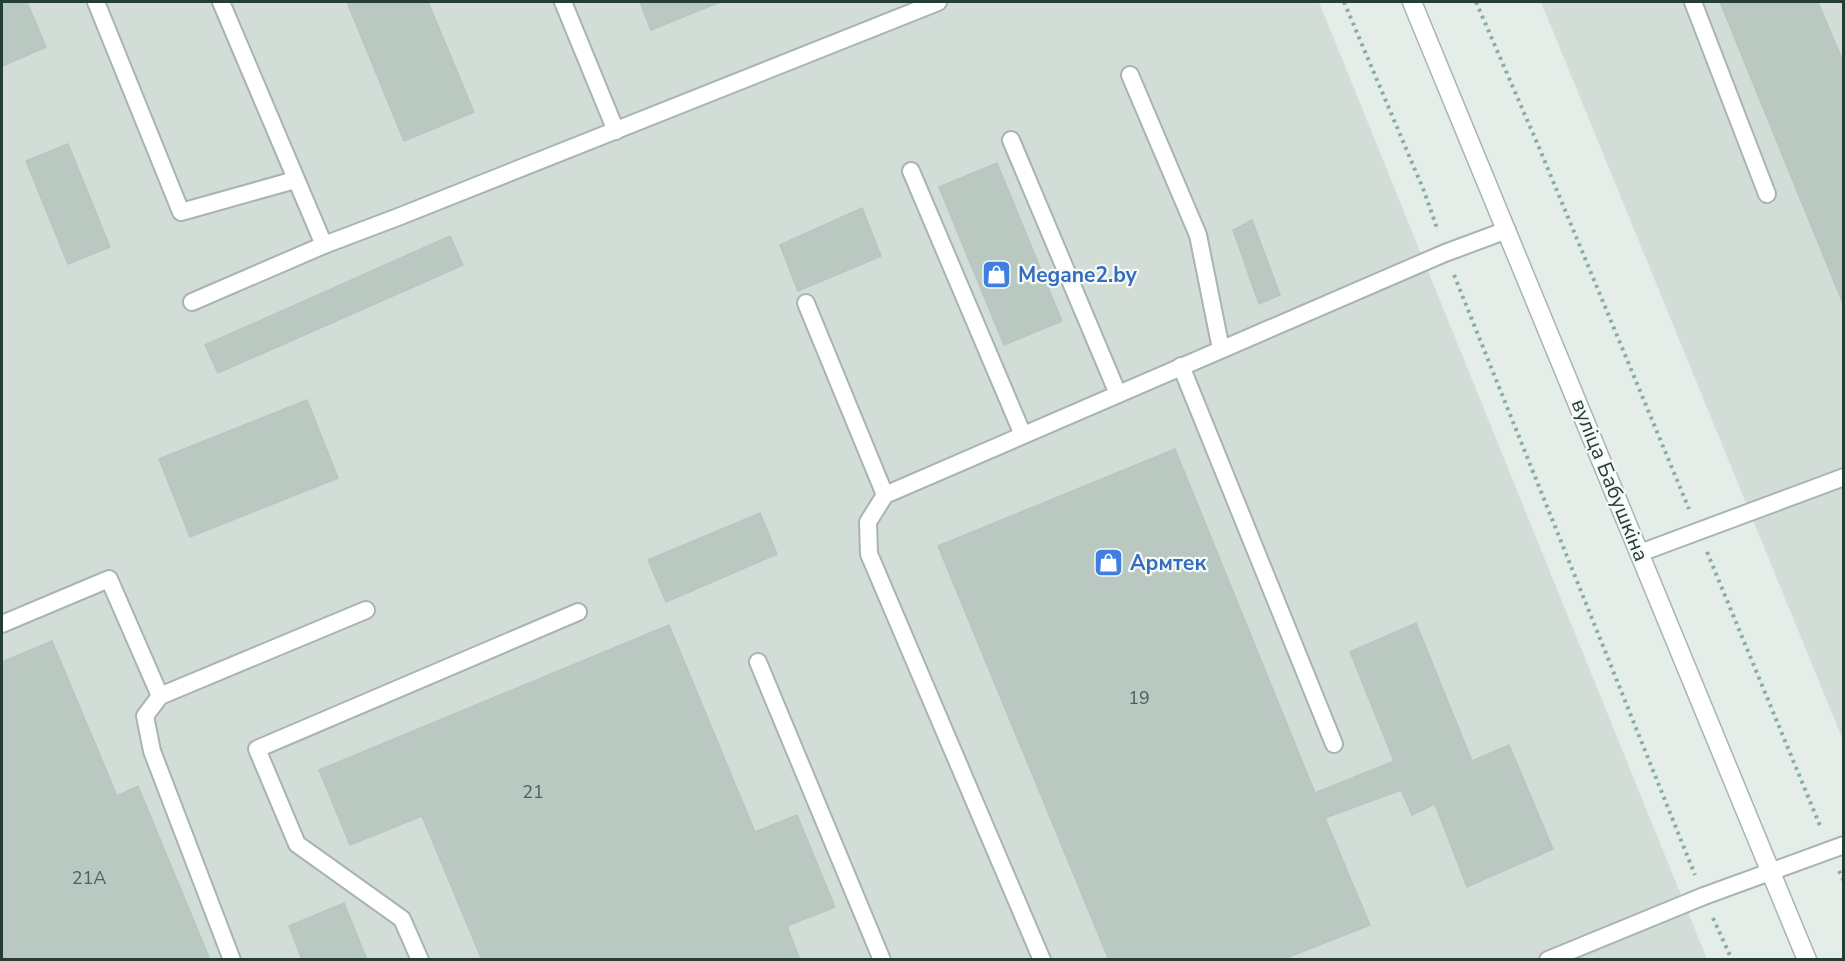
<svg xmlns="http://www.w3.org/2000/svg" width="1845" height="961" font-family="'Nunito Sans',sans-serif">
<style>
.built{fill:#d3ddd8}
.building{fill:#bac8c2;stroke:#b8c6bf;stroke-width:1.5}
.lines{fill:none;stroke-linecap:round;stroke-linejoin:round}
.service-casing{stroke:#a8b5af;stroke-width:20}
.tertiary-casing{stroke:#a8b5af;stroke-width:21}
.path{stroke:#88aea0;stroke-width:4;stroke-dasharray:3 4.5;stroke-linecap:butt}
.service{stroke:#fff;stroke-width:16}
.tertiary{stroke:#fff;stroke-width:18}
.labels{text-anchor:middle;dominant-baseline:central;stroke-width:4.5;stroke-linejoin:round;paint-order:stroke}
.number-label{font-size:18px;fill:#4a6058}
.shop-label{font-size:21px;font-weight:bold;fill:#366cbe;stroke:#f5faf7;text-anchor:start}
.street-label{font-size:21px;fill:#253e35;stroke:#f5faf7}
</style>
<rect width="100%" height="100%" fill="#e5ede9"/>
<g class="built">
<polygon points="2,2 1319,2 1707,959 2,960"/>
<polygon points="1541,2 1843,2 1843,740"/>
</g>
<g class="building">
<polygon points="2,2 27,2 46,47 2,66"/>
<polygon points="347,2 428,2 474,112 404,141"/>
<polygon points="640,2 720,2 651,30"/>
<polygon points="1720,2 1818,2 1844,64 1844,306"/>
<polygon points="68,144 110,247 68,264 26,161"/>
<polygon points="997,163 1062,321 1004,345 939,187"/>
<polygon points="862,208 881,256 798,291 780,245"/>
<polygon points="1252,220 1280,295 1259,304 1233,230"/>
<polygon points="450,236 463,265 218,373 205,345"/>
<polygon points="307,400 338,478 190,537 159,459"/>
<polygon points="1175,449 1315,793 1394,761 1350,652 1416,623 1472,761 1509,745 1553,849 1467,887 1435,804 1412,815 1401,790 1325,818 1370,925 1281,960 1109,960 938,546"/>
<polygon points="760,513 777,554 666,602 648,560"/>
<polygon points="669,625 755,832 797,815 835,907 787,926 800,960 482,960 422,816 350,845 319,770"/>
<polygon points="52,641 117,796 138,786 210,960 2,960 2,662"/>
<polygon points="344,903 367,960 302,960 289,926"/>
</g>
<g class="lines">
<defs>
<g id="service">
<polyline points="96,2 181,212 295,180"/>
<polyline points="221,2 324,245 398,217 938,2"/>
<polyline points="563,2 616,131"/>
<polyline points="1693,2 1767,194"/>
<polyline points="1130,75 1198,235 1221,349"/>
<polyline points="1011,140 1118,394"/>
<polyline points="911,171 1023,435"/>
<polyline points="192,302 324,245"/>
<polyline points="806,303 885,495"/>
<polyline points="1181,366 1334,744"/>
<polyline points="1640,553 1844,477"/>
<polyline points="2,624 109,579 160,696"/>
<polyline points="758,662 882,960"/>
<polyline points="232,960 152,751 145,716 160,696 366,610"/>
<polyline points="420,960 402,919 297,844 257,749 578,612"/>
<polyline points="1042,960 869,554 868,522 885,495 1445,253 1507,230"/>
<polyline points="1548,960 1704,896 1844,845"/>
</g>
<polyline id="tertiary" points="1412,2 1807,960"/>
</defs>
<use href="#service" class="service-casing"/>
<use href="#tertiary" class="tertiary-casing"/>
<g class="path">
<polyline points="1344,2 1424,191 1438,231"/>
<polyline points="1476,2 1538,145 1689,509"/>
<polyline points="1454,275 1695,875"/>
<polyline points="1707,552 1821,828"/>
<polyline points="1839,871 1844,881"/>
<polyline points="1713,918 1732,960"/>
</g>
<use href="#service" class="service"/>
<use href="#tertiary" class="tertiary"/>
</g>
<defs>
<symbol id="shop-square" viewBox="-11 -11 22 22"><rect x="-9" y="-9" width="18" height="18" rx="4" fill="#3f7fe0" stroke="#f5faf7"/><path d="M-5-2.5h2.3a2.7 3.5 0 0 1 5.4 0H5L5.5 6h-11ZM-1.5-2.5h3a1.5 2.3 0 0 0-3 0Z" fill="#fff"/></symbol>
</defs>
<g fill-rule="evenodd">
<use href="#shop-square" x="980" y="258" width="33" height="33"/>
<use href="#shop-square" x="1092" y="546" width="33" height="33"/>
</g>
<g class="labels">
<g class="number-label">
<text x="1139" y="698">19</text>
<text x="533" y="792">21</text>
<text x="89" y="878">21А</text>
</g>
<g class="shop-label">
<text x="1018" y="275">Megane2.by</text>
<text x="1130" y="563">Армтек</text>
</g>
<g class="street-label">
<text transform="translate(1610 480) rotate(68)">вуліца Бабушкіна</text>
</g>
</g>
<rect width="1845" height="961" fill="none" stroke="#253e35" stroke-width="6"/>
</svg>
